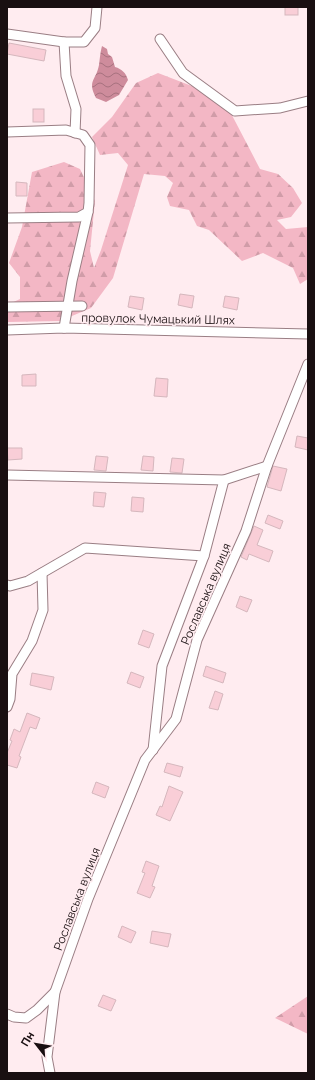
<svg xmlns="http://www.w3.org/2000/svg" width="315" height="1080" font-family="Raleway,sans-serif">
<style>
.forest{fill:url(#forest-firs)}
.water{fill:url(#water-waves)}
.building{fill:#f9ced7;stroke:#d5b7bd}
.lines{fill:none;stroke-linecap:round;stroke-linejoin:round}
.street-casing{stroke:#9a7e84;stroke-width:11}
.street{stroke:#fff;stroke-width:9}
.labels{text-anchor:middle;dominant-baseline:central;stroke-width:3.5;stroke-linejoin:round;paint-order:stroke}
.street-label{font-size:12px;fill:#190f11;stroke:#ffecf0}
</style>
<defs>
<pattern id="forest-firs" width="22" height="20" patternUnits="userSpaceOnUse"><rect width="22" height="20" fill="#f3b7c5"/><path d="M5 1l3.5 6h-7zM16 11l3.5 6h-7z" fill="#d09ca8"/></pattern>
<pattern id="water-waves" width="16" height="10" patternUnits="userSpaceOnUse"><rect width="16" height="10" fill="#ce8c9c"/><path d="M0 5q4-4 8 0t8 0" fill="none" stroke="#a6717e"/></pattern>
</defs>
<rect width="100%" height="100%" fill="#ffecf0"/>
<g class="forest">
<polygon points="158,73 223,98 260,169 278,174 293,188 302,203 291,217 277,220 286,229 308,227 308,279 300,284 293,268 263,253 242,261 209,230 197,226 189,210 170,206 167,197 173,183 165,176 144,174 113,278 91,308 60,321 7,322 7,305 20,299 20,277 9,263 22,227 32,172 64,162 80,169 95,201 90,251 94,268 101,250 128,165 118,153 100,155 92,137 112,117 136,83"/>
<polygon points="308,996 308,1034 275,1018"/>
</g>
<path class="water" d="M 102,46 L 107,49 L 108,54 L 112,57 L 115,67 C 122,69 126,73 128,80 L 119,95 L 106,102 L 96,98 C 87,80 96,81 99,65 C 100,58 100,54 102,46 Z"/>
<g class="building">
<rect x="285" y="7" width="13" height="8"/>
<polygon points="9,43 46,50 44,61 7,54"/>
<rect x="33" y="109" width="11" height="13"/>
<polygon points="16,182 27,183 27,196 16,196"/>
<polygon points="180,294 194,296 192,308 178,305"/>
<polygon points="130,296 144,298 142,310 128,307"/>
<polygon points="225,296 239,298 237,310 223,307"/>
<polygon points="36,374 36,386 22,386 22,375"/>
<polygon points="156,378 168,379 167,397 154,396"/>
<polygon points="297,436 308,438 308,450 295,447"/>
<polygon points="7,448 22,448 22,459 8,460"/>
<polygon points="96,456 108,457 106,471 94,470"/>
<polygon points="143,456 154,457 153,471 141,470"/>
<polygon points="172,458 184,459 182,473 170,472"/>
<polygon points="273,466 287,469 281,491 267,487"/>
<polygon points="94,492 106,493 104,507 93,506"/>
<polygon points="132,497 144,498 143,512 131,511"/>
<polygon points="268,515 283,521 280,529 265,523"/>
<polygon points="254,526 263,530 257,545 273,551 269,562 249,554 247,560 241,557"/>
<polygon points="240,596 252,600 247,612 236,607"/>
<polygon points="143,630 154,634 149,648 138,644"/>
<polygon points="206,666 226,673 223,683 203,676"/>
<polygon points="131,672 144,677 140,688 127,683"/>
<polygon points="32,673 54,677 51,690 30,685"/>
<polygon points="215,691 223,694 218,710 209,708"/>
<polygon points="27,713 40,718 36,729 30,727 19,756 21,757 17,768 7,765 7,753 12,741 10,740 14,729 20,732"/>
<polygon points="167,763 183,767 180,777 164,772"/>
<polygon points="96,782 109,787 105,798 92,793"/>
<polygon points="169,786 183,792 170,821 156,815 160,806 162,807"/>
<polygon points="146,861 159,866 152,886 155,887 150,898 137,893 145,873 142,872"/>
<polygon points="122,926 136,932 131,943 118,937"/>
<polygon points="152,931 171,934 168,947 150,943"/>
<polygon points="103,995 116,1000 111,1011 98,1006"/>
</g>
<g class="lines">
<defs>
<g id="street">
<polyline points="7,34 64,42 84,42 95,28 97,7"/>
<polyline points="160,39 183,73 235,111 280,108 308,101"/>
<polyline points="64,42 66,76 76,109 75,133"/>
<polyline points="7,132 66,130 83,135 90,145 89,203 88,212 79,217 7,218"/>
<polyline points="7,307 82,306"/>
<polyline points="64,328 72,281 88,212"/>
<polyline points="7,330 64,328 308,334"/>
<polyline points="7,475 224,480 267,466"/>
<polyline points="7,585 10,586 28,581 85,548 204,556"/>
<polyline points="7,707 10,699 12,674 32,641 43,610 42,573"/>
<polyline points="153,750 162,666 204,556 224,480"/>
<polyline points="7,1014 14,1017 26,1018 37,1010 55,992"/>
<polyline points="50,1073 47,1057 55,992 88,899 145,760 176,719 197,640 246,531 267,466 308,364"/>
</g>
</defs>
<use href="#street" class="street-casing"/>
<use href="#street" class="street"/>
</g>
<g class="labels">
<g class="street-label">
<text transform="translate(158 319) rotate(1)">провулок Чумацький Шлях</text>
<text transform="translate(206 594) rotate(-67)">Рославська вулиця</text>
<text transform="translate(77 899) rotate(-69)">Рославська вулиця</text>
</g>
</g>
<rect width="315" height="1080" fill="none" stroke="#190f11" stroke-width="16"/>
<g transform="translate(36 1044) rotate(301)" stroke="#ffecf0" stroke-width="3" paint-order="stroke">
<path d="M0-3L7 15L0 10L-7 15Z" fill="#190f11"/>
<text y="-6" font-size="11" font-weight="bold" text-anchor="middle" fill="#190f11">Пн</text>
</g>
</svg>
